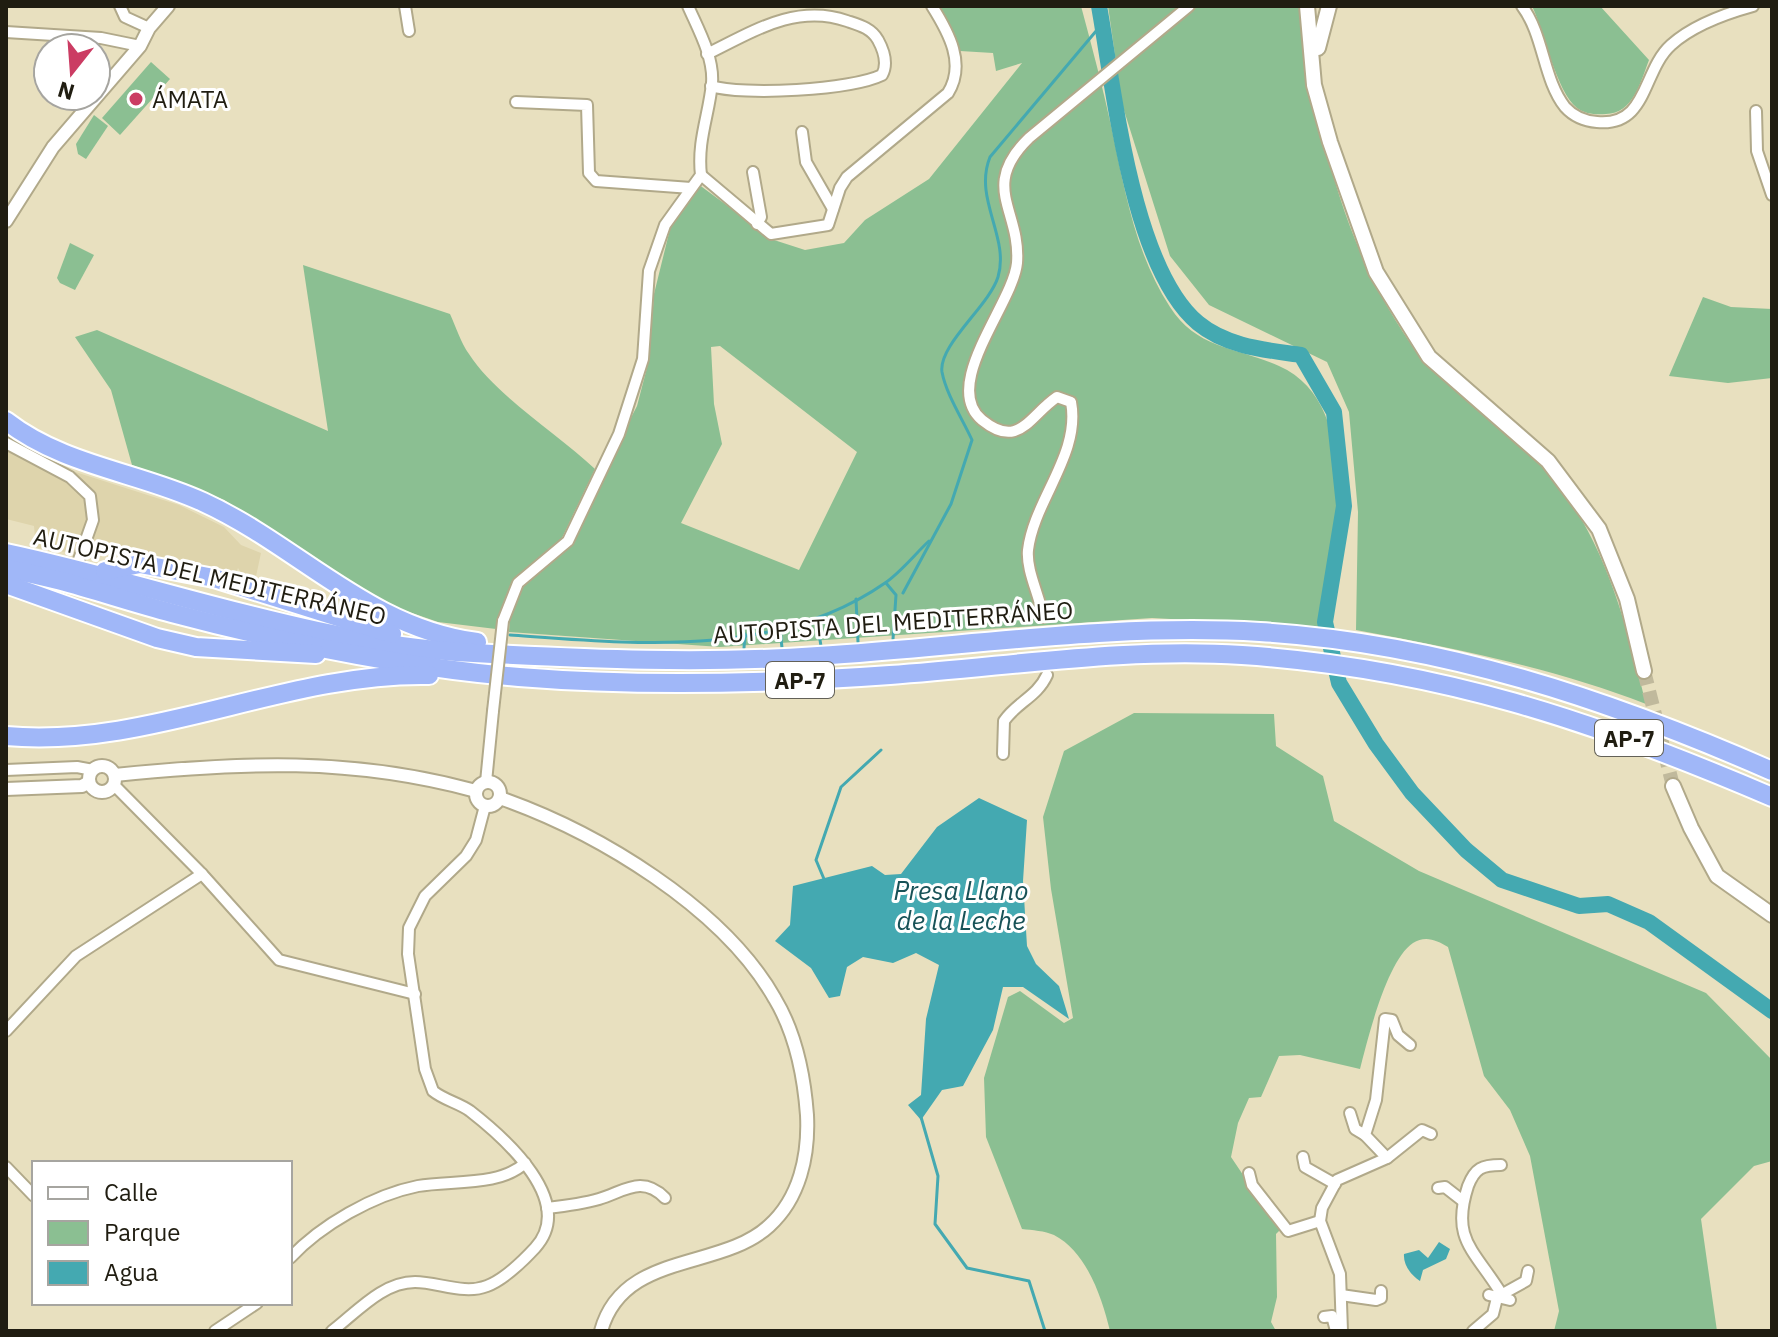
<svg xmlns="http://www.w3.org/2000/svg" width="1778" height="1337" font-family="'IBM Plex Sans',sans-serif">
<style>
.built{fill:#ded4ac}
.green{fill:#8bbf92;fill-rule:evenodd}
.water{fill:#44a9b1}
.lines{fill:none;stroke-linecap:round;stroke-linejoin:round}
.stream{stroke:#44a9b1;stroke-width:3}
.river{stroke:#44a9b1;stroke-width:16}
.secondary-tunnel{stroke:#c0b99c;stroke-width:14;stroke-dasharray:14 7;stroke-linecap:butt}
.minor-casing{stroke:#b1a98a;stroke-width:14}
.tertiary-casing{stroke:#b1a98a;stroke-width:16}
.secondary-casing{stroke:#b1a98a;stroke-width:18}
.motorway-casing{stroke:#fff;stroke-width:22}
.minor{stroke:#fff;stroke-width:10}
.tertiary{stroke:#fff;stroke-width:12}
.secondary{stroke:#fff;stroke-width:14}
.motorway{stroke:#a0b7f8;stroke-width:18}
.minor-bridge-casing{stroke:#b1a98a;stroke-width:14;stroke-linecap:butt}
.minor-bridge{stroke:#fff;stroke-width:10}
.poi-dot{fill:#cb3c63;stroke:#fff;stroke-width:3}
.labels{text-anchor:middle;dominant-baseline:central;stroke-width:6;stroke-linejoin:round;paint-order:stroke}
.shield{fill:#fff;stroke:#636158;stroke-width:2}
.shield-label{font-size:22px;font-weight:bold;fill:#201d11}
.poi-label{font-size:24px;fill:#201d11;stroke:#fff;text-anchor:start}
.street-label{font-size:24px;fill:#201d11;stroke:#fff}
.water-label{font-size:26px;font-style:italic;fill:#185257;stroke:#fff}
</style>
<rect width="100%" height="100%" fill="#e8e0bf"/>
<polygon class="built" points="6,437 66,469 179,505 224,527 241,545 261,553 255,581 244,578 238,568 234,579 77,548 74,553 36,548 34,526 6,519"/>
<g class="green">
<path d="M 941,6 L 1081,6 C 1092,47 1103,88 1112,130 C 1125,191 1135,253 1170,307 C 1198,350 1237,347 1279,366 C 1367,405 1332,552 1320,627 L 1152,618 L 720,647 L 509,632 L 510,614 L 519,589 L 539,568 L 562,552 L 637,406 L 649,360 L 654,294 L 671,225 L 698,184 L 774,240 L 805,250 L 844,243 L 865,220 L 929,179 L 1022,63 L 996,71 L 993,53 L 960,51 L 937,8 ZM 720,346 L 857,452 L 799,570 L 681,523 L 722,444 L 714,404 L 711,347 Z"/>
<path d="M 1108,6 L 1301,6 C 1316,131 1344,255 1421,358 C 1430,371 1446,380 1458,390 C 1486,415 1519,439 1544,467 C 1604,535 1625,619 1646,704 C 1553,668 1454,648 1356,630 L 1358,512 L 1349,412 L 1327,362 L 1209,305 L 1170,256 L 1122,104 Z"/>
<path d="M 1532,6 L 1600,6 L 1649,60 C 1641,81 1633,114 1606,114 C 1596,115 1585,114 1577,108 C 1556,91 1544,31 1532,6 Z"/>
<polygon points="151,62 170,79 120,135 102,118"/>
<polygon points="94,115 108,126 86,159 78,154 76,144"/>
<polygon points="70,243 94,255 75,290 60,283 57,278"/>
<path d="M 303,265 L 450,314 C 456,327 461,343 469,354 C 496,396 558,434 595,469 L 562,538 L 510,586 L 496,629 L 438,622 L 386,604 L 224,500 L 132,465 L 111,390 L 75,337 L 97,330 L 328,431 Z"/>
<polygon points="1703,297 1731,307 1772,309 1772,378 1728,383 1669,376"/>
<path d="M 1134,713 L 1274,714 L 1276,746 L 1323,776 L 1334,821 L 1419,871 L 1706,993 L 1772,1060 L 1772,1161 L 1754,1166 L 1701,1219 L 1717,1331 L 1554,1331 L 1559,1311 L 1530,1156 L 1510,1110 L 1484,1076 L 1448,947 C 1437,940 1425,935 1413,943 C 1387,960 1368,1038 1360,1069 L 1300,1055 L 1279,1056 L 1261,1097 L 1249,1098 L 1238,1123 L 1231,1157 L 1280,1230 L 1276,1234 L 1277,1297 L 1271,1322 L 1276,1331 L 1110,1331 C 1102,1298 1087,1252 1054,1235 C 1045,1231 1032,1230 1022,1229 L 986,1137 L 984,1078 L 1008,997 L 1020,991 L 1064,1023 L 1073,1018 L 1051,889 L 1043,817 L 1064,751 Z"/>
</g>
<g class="water">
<polygon points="979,798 1027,820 1023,881 1027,946 1036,964 1059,986 1069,1019 1023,987 1003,987 993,1030 963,1086 942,1090 921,1120 908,1105 921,1095 926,1019 939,965 916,953 893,963 863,957 847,967 840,996 829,998 811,968 775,941 790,925 793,886 872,866 885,875 901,874 937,827"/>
<path d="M 1439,1242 L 1450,1249 L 1446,1259 L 1423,1270 L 1420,1281 C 1411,1275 1403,1265 1404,1254 L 1419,1250 L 1428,1258 Z"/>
</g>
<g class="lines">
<g class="stream">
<polyline points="886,583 896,595 893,639"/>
<path d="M 903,593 L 951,504 L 972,440 C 963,420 946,394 942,372 C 938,345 989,306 998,277 C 1010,237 973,199 990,157 L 1102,24"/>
<polyline points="856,599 858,642"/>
<polyline points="817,622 821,646"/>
<polyline points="780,628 782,648"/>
<path d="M 510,635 C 636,644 776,659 885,583 C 901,572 915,554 929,541"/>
<polyline points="744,648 745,634"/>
<polyline points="824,879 816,860 841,787 881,750"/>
<polyline points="921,1117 938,1176 935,1224 967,1268 1029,1281 1045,1331"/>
</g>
<path class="river" d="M 1099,6 C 1114,89 1132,268 1198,323 C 1227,347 1266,350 1301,355 L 1334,412 L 1344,506 L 1325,622 L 1339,683 L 1376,744 L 1412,793 L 1466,850 L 1502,880 L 1579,906 L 1608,904 L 1649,922 L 1772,1011"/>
<polyline class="secondary-tunnel" points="1644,671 1673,786"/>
<defs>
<g id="minor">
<polyline points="120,6 125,17 149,28"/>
<polyline points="405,6 409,31"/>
<path d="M 1522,6 C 1544,35 1543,79 1565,107 C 1574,117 1584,121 1597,122 C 1648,127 1642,71 1671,45 C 1693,25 1724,14 1753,6"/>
<polyline points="6,32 101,38 140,46"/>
<path d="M 707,54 C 752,32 796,3 847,21 C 859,25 871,28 878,40 C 884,51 888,64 882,75 C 851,90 743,96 711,86"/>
<polyline points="516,102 587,105 589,173 596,181 691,188"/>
<polyline points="1756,111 1757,151 1772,195"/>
<polyline points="802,132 806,162 833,209"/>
<polyline points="753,172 761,217 757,224"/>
<path d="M 701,175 L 771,234 L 828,225 L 840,188 L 847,177 L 948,93 C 966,64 949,33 932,6"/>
<polyline points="6,443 70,477 90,496 93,520 76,568"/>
<path d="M 1043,617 C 1040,596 1026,571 1028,550 C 1034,500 1081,454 1071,402 L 1057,397 C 1029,416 1019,450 982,420 C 940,385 1013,304 1017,263 C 1021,210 979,187 1029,138 L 1189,6"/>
<path d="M 503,621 L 518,583 L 568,541 L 619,434 L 643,359 L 649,271 L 665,225 L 701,175 C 697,141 709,115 712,83 C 714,57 698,29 688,6"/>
<path d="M 1003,754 L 1004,721 C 1017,702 1037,697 1047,675"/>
<polyline points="6,770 77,767 93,770"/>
<polyline points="486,782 493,711"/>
<polyline points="114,785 202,874 279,960 415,994"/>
<polyline points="6,1031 76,956 202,874"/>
<polyline points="1350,1113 1355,1129 1365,1135"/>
<polyline points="1303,1157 1305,1167 1335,1184"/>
<polyline points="1387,1158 1365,1135 1376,1100 1385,1019 1392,1020 1398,1035 1410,1045"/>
<polyline points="6,1167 34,1196"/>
<polyline points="1249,1173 1252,1185 1288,1231 1320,1221"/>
<polyline points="1438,1188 1445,1187 1463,1201"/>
<path d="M 547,1208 C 565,1206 582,1204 599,1199 C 625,1191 642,1175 665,1198"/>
<path d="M 290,1258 C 321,1225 373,1195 418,1186 C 450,1180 500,1187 525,1163"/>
<polyline points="1341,1295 1376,1300 1381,1298 1381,1291"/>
<polyline points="1489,1295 1510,1300"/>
<polyline points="1499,1296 1526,1281 1528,1271"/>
<polyline points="1324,1317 1332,1316 1336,1331"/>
<polyline points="215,1331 257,1303"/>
<path d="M 332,1331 C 356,1313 382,1282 415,1282 C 438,1282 464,1295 487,1286 C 505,1279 522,1262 535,1248 C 577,1202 506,1139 470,1111 C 459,1103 444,1100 433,1091 L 425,1069 L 408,954 L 409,928 L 425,896 L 466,856 L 476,840 L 485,806"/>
<polyline points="1342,1331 1340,1274 1320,1221 1322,1208 1337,1180 1387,1158 1422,1130 1431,1134"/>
<path d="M 1473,1331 L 1493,1314 L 1499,1290 C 1473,1249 1451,1238 1468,1186 C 1475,1168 1482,1165 1501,1165"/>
</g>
<g id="tertiary">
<polyline points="6,221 53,147 140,46 149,28 168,6"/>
<circle cx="102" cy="779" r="13"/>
<path d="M 115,775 C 242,762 351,757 476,791"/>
<circle cx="488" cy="794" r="12"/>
<polyline points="6,789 82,786 89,782"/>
<path d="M 500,798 C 597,832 723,907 775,999 C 796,1034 804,1075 807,1115 C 809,1155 800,1198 769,1226 C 720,1271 623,1251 601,1331"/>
</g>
<g id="secondary">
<polyline points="1307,6 1314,85 1330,142 1376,272 1429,357 1548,461 1599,529 1627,599 1644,671"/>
<polyline points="1318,48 1329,6"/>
<polyline points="1673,786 1691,828 1717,876 1772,915"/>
</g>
<g id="motorway">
<path d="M 6,421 C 64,466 138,472 203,502 C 299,546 368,628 477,642"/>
<path d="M 6,553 C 161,586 315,645 474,653 C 588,659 704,664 818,656 C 965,647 1112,623 1260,632 C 1440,643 1608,699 1772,771"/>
<path d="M 6,569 C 63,578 117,599 172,613 C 285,643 403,667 519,677 C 642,687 766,684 890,675 C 1007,667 1124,647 1242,655 C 1436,668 1595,721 1772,797"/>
<polyline points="105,571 140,564 214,578 392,634"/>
<polyline points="6,584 157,638 196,647 316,654"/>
<path d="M 6,736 C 150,749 285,672 429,675"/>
</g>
</defs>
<use href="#minor" class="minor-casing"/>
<use href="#tertiary" class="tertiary-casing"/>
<use href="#secondary" class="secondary-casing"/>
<use href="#motorway" class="motorway-casing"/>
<use href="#minor" class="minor"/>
<use href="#tertiary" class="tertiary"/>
<use href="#secondary" class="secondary"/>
<use href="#motorway" class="motorway"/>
<defs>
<polyline id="minor-bridge" points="493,711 503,621"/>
</defs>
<use href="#minor-bridge" class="minor-bridge-casing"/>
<use href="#minor-bridge" class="minor-bridge"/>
</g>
<circle class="poi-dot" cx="136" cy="99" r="8"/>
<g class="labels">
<g class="shield">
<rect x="766" y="662" width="68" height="36" rx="6"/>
<rect x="1595" y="720" width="68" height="36" rx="6"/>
</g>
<g class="shield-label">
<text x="800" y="680">AP-7</text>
<text x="1629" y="738">AP-7</text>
</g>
<g class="poi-label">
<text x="152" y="99">ÁMATA</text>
</g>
<g class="street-label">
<text transform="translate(210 576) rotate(13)">AUTOPISTA DEL MEDITERRÁNEO</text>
<text transform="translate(893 622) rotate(-4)">AUTOPISTA DEL MEDITERRÁNEO</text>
</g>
<g class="water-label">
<text x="961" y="890">Presa Llano<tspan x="961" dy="30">de la Leche</tspan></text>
</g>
</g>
<rect width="1778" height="1337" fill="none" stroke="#201d11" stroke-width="16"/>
<rect x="32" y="1161" width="260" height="144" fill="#ffffff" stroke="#a6a5a0" stroke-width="2"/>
<rect x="48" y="1187" width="40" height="12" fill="#ffffff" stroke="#a6a5a0" stroke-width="2"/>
<text x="104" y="1201" font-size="24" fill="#201d11">Calle</text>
<rect x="48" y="1221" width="40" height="24" fill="#8bbf92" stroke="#a6a5a0" stroke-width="2"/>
<text x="104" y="1241" font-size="24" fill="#201d11">Parque</text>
<rect x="48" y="1261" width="40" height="24" fill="#44a9b1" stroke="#a6a5a0" stroke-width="2"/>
<text x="104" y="1281" font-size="24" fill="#201d11">Agua</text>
<g transform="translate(72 72) rotate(197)"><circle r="38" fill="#ffffff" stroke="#a6a5a0" stroke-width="2"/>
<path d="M0-6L14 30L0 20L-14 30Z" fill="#cb3c63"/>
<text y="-12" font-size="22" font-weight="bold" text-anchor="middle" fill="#201d11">N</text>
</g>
</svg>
